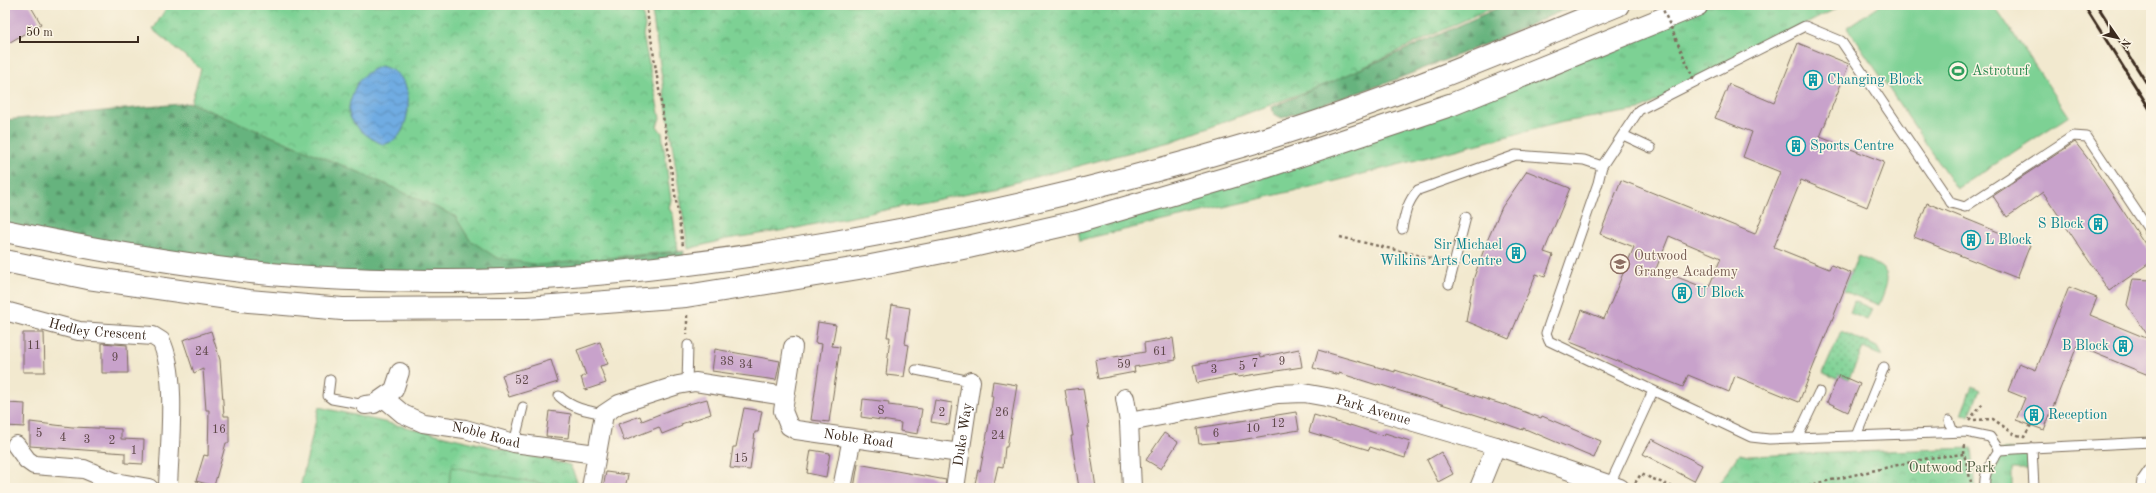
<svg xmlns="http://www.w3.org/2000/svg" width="2156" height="493" font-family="'Old Standard TT',serif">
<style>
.grass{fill:url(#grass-tufts);stroke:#5c7e59}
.forest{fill:url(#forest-firs);stroke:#506e4e}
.park{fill:url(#park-crowns);stroke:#5c7e59}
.garden{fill:url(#garden-dots);stroke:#5c7e59}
.pitch{fill:#7dd194;stroke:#5c7e59}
.water{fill:url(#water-waves);stroke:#566b80}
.building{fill:#c8a2cb;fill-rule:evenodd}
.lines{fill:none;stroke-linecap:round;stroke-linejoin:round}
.service-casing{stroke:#7b6d5c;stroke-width:11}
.minor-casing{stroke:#7b6d5c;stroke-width:20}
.trunk-casing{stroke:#7b6d5c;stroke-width:24}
.path{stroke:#7b6d5c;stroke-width:2.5;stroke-dasharray:3 3;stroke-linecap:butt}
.service{stroke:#fff;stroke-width:9}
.minor{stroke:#fff;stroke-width:18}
.trunk{stroke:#fff;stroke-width:22}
.rail{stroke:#3b2a1e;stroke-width:3}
.path-bridge{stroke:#7b6d5c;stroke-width:2.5;stroke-dasharray:3 3;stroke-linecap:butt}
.labels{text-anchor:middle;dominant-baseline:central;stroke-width:3;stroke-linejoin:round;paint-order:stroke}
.number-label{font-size:12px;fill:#5e4849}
.leisure-label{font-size:14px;fill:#27864d;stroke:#fcf5e5;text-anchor:start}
.culture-label{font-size:14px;fill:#0d838f;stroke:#fcf5e5;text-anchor:start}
.education-label{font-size:14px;fill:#785e54;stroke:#fcf5e5;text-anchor:start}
.street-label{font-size:14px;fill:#3b2a1e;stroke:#fcf5e5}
.park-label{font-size:14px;fill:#4f5c41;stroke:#fcf5e5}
</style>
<defs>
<pattern id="grass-tufts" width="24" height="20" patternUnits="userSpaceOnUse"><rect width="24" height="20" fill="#7dd194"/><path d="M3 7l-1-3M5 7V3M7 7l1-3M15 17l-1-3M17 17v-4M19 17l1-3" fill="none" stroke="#68aa78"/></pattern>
<pattern id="forest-firs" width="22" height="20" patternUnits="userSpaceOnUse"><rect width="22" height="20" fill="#66b37e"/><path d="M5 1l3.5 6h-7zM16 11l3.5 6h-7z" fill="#559267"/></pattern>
<pattern id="park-crowns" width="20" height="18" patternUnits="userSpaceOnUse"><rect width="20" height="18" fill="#7dd194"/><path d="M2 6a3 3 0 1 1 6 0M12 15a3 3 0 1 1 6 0" fill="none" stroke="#68aa78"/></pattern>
<pattern id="garden-dots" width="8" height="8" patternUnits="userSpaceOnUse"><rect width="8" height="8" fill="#7dd194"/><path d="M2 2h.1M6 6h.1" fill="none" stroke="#68aa78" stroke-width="1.8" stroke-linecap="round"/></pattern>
<pattern id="water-waves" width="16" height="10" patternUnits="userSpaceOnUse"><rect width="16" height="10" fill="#70ace2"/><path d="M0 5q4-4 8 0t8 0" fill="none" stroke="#5d8cb7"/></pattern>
</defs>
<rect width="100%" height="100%" fill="#fcf5e5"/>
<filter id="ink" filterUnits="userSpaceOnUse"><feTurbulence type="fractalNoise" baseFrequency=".025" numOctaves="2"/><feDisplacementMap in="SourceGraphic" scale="8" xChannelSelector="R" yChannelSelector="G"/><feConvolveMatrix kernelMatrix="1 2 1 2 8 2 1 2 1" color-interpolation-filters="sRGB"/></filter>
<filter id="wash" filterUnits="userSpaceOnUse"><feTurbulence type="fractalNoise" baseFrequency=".012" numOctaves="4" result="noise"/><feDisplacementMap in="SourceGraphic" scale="16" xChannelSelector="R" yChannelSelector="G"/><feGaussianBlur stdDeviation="0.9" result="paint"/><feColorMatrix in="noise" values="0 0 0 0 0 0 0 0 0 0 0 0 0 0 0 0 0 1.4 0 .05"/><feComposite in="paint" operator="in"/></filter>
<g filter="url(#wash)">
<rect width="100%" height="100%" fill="#f2e9cf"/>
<g class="grass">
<polygon points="1699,5 1843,5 1639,110 1563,122 1328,183 1080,240 1077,222 1265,167"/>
<path d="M 1858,256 C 1892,270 1892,272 1879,305 L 1843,291 Z"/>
<polygon points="2032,448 2033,469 2012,469 2012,488 1985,488 1999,450"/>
</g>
<g class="forest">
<polygon points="1504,5 1575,5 1498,39 1387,83 1282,118 1274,114 1272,107 1414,46"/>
<polygon points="191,103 361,173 455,216 470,240 610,259 684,251 683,266 345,278 5,231 5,120"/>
</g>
<g class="park">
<polygon points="168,5 641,5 645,26 643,35 660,118 657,126 662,133 671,200 669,208 673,215 678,251 539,265 497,258 470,240 455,216 361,173 191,103 201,69 153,30"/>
<polygon points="651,5 1497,5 1332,82 1173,141 998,187 792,229 727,239 688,249"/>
<polygon points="319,407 570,465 580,488 300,488"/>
<polygon points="1972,448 1976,488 1716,488 1739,454 1749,456"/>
</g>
<g class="garden">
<polygon points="1854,301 1872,309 1867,320 1850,313"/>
<polygon points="1841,331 1877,347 1882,356 1863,348 1849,379 1840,375 1838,379 1823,373"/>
<polygon points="1972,386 1980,390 1969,416 1961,415"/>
</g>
<g class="pitch">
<polygon points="1880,5 1994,5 2069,116 1957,189 1847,27"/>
<polygon points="452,467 554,486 553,488 448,488"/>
</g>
<path class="water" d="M 381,66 C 390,69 398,72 403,81 C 413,95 408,129 395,140 C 392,142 387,143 384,145 C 371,139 347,125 349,108 C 349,104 351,99 352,96 C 357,79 365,72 381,66 Z"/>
<g id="blocks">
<g class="building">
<polygon points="5,5 30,5 41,24 5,45"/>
<path d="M 1798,43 L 1849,64 L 1820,137 L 1884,162 L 1867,207 L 1801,180 L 1774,247 L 1829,269 L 1831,265 L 1851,273 L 1799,402 L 1735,376 L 1729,392 L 1688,375 L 1683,387 L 1570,342 L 1582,310 L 1604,319 L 1634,247 L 1600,234 L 1621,180 L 1755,234 L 1780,172 L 1743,157 L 1752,132 L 1715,118 L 1729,84 L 1774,103 ZM 1669,236 L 1721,258 L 1708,289 L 1656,269 Z"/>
<polygon points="2075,142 2092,164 2151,253 2151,262 2109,291 2043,192 2007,217 1993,196"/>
<polygon points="1527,171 1570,188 1544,252 1553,255 1545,277 1536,274 1509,339 1466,321 1474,277 1487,241 1502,207"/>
<polygon points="1927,203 2030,245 2017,278 1914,237"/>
<polygon points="2133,279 2151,280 2151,340 2127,305"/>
<polygon points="2069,287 2097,298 2090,315 2151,340 2151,376 2077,346 2044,430 2016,420 2025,398 2008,391 2019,363 2036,370"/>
<polygon points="892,305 910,308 905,344 909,345 904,377 886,375 890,337 887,337"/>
<polygon points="818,322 836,325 832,346 840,347 829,422 811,420 822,344 815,343"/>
<polygon points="211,331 220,360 224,416 229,416 229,443 226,443 214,486 196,481 204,455 208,456 209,410 206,410 203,369 194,373 183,340"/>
<polygon points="23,333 44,333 45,372 23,372"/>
<polygon points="1173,338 1176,360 1134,367 1135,372 1098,379 1095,360 1145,352 1144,343"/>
<polygon points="600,342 608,364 600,366 606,383 585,390 581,377 586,375 577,350"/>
<polygon points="102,343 127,345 128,373 102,373"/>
<polygon points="715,349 780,361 776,380 712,371"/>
<polygon points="1299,349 1302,367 1238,377 1237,375 1197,383 1193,365 1260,354 1261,357"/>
<polygon points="1318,350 1395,372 1395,370 1504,405 1504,404 1541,418 1542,416 1601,441 1594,458 1523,428 1523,430 1486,417 1486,418 1378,384 1377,385 1339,373 1339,375 1313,368"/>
<polygon points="551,360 558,382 509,397 502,375"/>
<polygon points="1839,375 1860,384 1848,412 1827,402"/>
<polygon points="993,381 1017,385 1007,447 1005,447 1003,467 998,466 993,488 974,488 978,470 980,471 989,424 993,396 991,396"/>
<polygon points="1083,388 1089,427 1087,427 1096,488 1079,488 1071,436 1073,436 1065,390"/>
<polygon points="707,399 711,414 681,424 682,426 662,434 659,427 624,441 618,424 640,416 642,421 675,408"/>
<polygon points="863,399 889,402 888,405 922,409 918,434 900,431 901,423 861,417"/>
<polygon points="935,400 952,403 949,425 931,422"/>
<polygon points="7,403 25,404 24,427 6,426"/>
<polygon points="744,408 762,411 758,432 755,432 750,470 730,468 733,447 736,447"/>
<polygon points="549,411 571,414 568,438 546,436"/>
<polygon points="1296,412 1299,430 1235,441 1199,444 1197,428"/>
<polygon points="1314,415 1350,426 1350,425 1384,436 1385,433 1410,441 1405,458 1370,447 1369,450 1309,432"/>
<polygon points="30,422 72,427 121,429 121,439 144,440 143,464 125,463 125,453 30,446"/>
<polygon points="1164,433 1178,442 1161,469 1146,460"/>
<polygon points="1652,439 1702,465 1694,481 1643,454"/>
<polygon points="811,450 830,453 826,477 807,473"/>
<polygon points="1441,452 1453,474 1438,482 1427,460"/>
<polygon points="858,464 946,480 945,488 854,488"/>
<polygon points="606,472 628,475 625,488 603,488"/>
</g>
</g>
</g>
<g filter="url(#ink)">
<use href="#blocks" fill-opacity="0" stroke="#7b6d5c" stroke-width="1"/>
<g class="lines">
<defs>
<g id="service">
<polyline points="1623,135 1651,148"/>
<path d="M 1402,229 C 1405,214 1407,202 1418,190 L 1516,155 L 1584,160 L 1602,166"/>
<polyline points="1449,284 1466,217"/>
<polyline points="916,370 971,381"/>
<polyline points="330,380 328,396 332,399 365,405"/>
<polyline points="687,384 688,345"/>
<path d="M 559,396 C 571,408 588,411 604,414"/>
<polyline points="1949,421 1953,432"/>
<polyline points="1856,436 1884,367"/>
<polyline points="1797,438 1819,392"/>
<polyline points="514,443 523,407"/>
<polyline points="2032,448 2151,442"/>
<polyline points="1999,450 1990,437 1966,432 1769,439 1751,437 1549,341 1546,333 1598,183 1602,166 1639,110 1805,26 1841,41 1951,203 1965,207 2073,136 2087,137 2151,233"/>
<polyline points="1999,450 2032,448 2034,488"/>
<polyline points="1610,484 1653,391"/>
<path d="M 1985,488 C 1983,473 1991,462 1999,450"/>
<polyline points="2141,488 2142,480 2151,467"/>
</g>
<g id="minor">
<path id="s1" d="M 5,311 L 79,331 L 153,336 L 161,341 C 178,376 169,448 168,488"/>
<path id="s2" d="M 793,347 L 783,411 L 789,426 L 796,430 L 960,453"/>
<path id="s3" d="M 384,398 L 403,414 L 423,423 L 465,429 L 514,443 L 596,454"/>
<polyline points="1125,398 1129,422 1132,488"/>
<polyline points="365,405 374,404 394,390 400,372"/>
<path id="s4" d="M 1129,422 L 1278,394 L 1304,393 L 1332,398 L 1496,446 L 1620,488"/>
<polyline points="16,445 27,460 34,465 84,469 115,482 149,488"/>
<polyline points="591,488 604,414 619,404 678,385 695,382 785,396"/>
<polyline points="842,488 852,438"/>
<path id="s5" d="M 955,488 L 971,381"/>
<polyline points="1479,488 1496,446"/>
</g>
<g id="trunk">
<path d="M 5,231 C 86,248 169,263 251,272 C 312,279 374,280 434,281 C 548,282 662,269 774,252 C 936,227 1095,190 1252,143 C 1377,105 1498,54 1618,5"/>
<polyline points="5,261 88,278 249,301 342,309 526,308 686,296 871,266 968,247 1077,222 1265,167 1453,104 1697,5"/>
</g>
</defs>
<use href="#service" class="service-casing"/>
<use href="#minor" class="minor-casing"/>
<use href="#trunk" class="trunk-casing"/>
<g class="path">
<polyline points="646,5 683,246"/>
<polyline points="1340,237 1443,261"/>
<polyline points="687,315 687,334"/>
<polyline points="1969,420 1984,402"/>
<polyline points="1974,420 1993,419 2014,434 2024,437 2031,425"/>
<polyline points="1964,454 1965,444"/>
<polyline points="1635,483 1641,474 1675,488"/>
<polyline points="1796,488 1929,458 1964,454 1971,482"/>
</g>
<use href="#service" class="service"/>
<use href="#minor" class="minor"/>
<use href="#trunk" class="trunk"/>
<g class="rail">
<polyline points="2084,5 2151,111"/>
<polyline points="2097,5 2151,90"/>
</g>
<polyline class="path-bridge" points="1661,5 1695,82"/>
</g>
</g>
<defs>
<symbol id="stadium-ring" viewBox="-11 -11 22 22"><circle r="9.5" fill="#fcf5e5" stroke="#2e9e5b" stroke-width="1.5"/><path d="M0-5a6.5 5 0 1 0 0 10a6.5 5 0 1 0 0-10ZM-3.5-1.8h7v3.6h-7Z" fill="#2e9e5b"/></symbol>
<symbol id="building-ring" viewBox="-11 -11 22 22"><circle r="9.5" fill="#fcf5e5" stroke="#0f9aa8" stroke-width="1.5"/><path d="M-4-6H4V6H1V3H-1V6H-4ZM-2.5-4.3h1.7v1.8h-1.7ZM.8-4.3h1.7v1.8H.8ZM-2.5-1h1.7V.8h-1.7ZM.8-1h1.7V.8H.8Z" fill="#0f9aa8"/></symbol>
<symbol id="school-ring" viewBox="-11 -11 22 22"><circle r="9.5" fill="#fcf5e5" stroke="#8d6e63" stroke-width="1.5"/><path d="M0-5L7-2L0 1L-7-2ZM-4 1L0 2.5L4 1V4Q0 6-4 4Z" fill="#8d6e63"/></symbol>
</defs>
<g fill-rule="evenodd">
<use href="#stadium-ring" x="1947" y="60" width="22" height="22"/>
<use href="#building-ring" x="1802" y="69" width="22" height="22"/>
<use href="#building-ring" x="1785" y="135" width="22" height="22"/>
<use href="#building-ring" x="2087" y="213" width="22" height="22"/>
<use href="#building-ring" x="1960" y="229" width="22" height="22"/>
<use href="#building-ring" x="1505" y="242" width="22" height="22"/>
<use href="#school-ring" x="1609" y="253" width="22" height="22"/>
<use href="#building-ring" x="1671" y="282" width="22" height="22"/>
<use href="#building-ring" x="2112" y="335" width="22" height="22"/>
<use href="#building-ring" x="2023" y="404" width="22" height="22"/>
</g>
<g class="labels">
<g class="number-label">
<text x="34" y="346">11</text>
<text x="202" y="352">24</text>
<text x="1160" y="352">61</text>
<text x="115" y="358">9</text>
<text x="727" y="362">38</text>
<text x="1282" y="362">9</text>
<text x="1255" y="364">7</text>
<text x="746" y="365">34</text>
<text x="1124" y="365">59</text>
<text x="1242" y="367">5</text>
<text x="1214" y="370">3</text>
<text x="522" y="381">52</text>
<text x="881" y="411">8</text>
<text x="942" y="413">2</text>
<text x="1002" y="413">26</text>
<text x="1278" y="424">12</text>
<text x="1253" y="429">10</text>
<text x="219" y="430">16</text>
<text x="39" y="434">5</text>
<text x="1216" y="434">6</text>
<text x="998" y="436">24</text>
<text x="63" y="438">4</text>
<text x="87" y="440">3</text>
<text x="112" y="441">2</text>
<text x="134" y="451">1</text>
<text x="741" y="459">15</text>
</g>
<g class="leisure-label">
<text x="1972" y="71">Astroturf</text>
</g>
<g class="culture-label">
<text x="1827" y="80">Changing Block</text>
<text x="1810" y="146">Sports Centre</text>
<text x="2084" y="224" text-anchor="end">S Block</text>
<text x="1985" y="240">L Block</text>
<text x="1502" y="245" text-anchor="end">Sir Michael<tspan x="1502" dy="16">Wilkins Arts Centre</tspan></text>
<text x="1696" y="293">U Block</text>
<text x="2109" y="346" text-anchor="end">B Block</text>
<text x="2048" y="415">Reception</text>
</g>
<g class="education-label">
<text x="1634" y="256">Outwood<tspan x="1634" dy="16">Grange Academy</tspan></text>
</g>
<g class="street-label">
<text stroke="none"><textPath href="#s1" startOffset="95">Hedley Crescent</textPath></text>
<text stroke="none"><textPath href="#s4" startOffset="249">Park Avenue</textPath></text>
<text stroke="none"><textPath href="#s5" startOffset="54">Duke Way</textPath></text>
<text stroke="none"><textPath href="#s3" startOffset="111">Noble Road</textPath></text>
<text stroke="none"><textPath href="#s2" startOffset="152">Noble Road</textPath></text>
</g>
<g class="park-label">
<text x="1952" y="468">Outwood Park</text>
</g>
</g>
<rect width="2156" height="493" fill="none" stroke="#fcf5e5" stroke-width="20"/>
<g transform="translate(2118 38) rotate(124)" stroke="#fcf5e5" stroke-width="3" paint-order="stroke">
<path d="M0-3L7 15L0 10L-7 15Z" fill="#3b2a1e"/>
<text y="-6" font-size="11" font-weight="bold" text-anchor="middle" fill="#3b2a1e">N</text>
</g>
<path d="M20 36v6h118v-6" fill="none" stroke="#3b2a1e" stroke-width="2"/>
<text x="26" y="36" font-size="12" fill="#3b2a1e" stroke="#fcf5e5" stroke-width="3" paint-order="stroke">50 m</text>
</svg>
